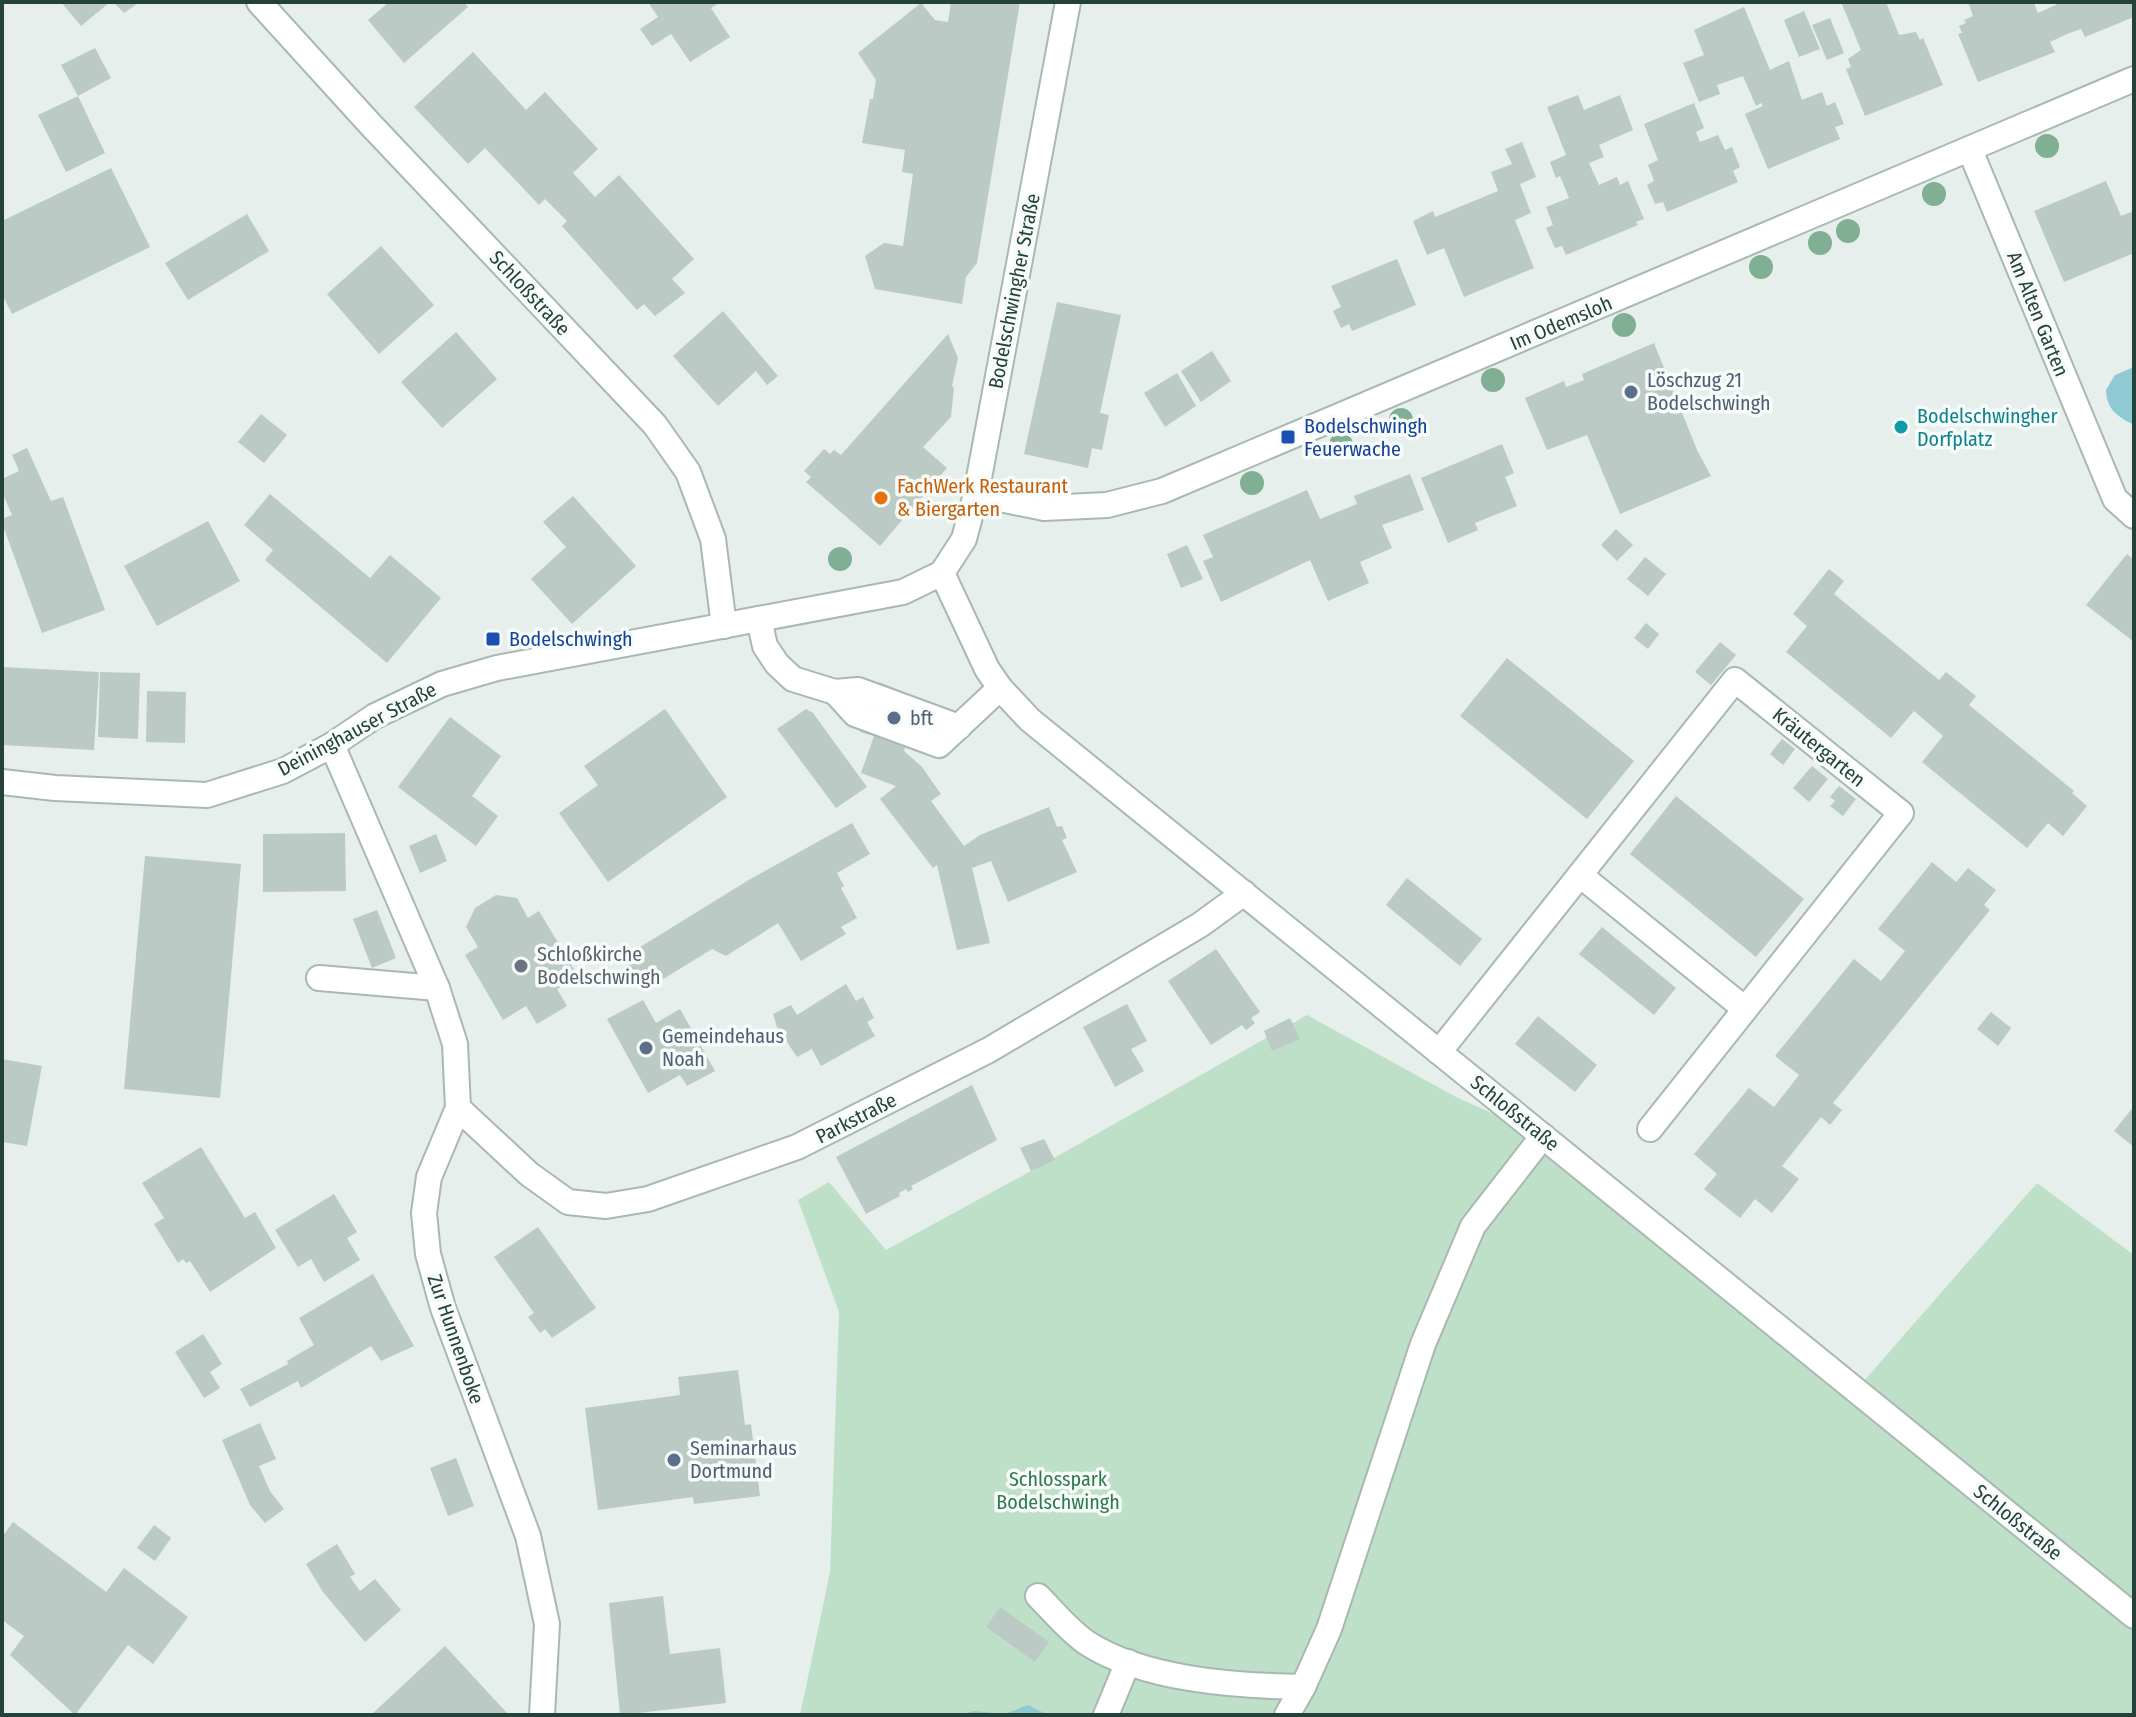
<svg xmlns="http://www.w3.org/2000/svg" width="2136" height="1717" font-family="'Fira Sans Condensed',sans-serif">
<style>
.green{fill:#bfe0c8}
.water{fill:#8ec9d4}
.building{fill:#bbcac4}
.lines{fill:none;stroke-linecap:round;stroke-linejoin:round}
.service-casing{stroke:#a8b8b2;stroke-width:28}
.minor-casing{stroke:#a8b8b2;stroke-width:28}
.tertiary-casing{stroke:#a8b8b2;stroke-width:28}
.service{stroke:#fff;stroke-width:24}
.minor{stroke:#fff;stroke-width:24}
.tertiary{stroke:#fff;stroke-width:24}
.tree{fill:#80af93}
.service-dot{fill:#5c6f8a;stroke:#f7fbf9;stroke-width:3}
.culture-dot{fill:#0f9aa8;stroke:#f7fbf9;stroke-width:3}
.transit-dot{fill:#1a4fb4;stroke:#f7fbf9;stroke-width:3}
.food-dot{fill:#e8710a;stroke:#f7fbf9;stroke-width:3}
.worship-dot{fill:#6b7280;stroke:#f7fbf9;stroke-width:3}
.labels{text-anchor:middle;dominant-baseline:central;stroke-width:7;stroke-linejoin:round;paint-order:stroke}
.street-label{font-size:20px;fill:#24423a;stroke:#f7fbf9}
.service-label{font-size:20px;fill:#4e5e75;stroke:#f7fbf9;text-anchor:start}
.culture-label{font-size:20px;fill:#0d838f;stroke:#f7fbf9;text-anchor:start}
.transit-label{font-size:20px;fill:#164399;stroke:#f7fbf9;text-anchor:start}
.food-label{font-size:20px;fill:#c56008;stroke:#f7fbf9;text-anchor:start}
.worship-label{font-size:20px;fill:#5b616d;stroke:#f7fbf9;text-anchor:start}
.park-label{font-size:20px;fill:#2d7a4b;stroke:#f7fbf9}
</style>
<rect width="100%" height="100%" fill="#e6efeb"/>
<polygon class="green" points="1307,1015 1456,1097 1543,1136 1856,1390 2037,1183 2134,1255 2134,1715 800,1715 830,1572 839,1312 798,1200 829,1182 886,1250 1031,1171"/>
<g class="water">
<path d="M 2134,367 L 2134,425 C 2117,416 2107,410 2106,390 L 2115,375 Z"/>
<polygon points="1028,1705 1048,1715 960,1715 974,1711 1005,1714"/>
</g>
<g class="building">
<polygon points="61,2 110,2 81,26"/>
<polygon points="113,2 140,2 124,13"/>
<polygon points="389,2 464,2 468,7 404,63 368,20"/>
<polygon points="648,2 720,2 711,8 730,37 690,62 671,34 652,46 640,29 658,17"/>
<polygon points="951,2 1020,2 977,263 966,277 962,304 875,289 865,256 884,243 903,246 913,174 902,172 905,150 862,143 870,99 873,99 876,80 858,53 921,3 935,20 948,22"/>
<polygon points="1841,2 1886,2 1899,35 1916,32 1920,40 1923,38 1943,85 1865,116 1846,69 1851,67 1848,59 1861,50"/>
<polygon points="1968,2 2029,2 2030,4 2034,3 2038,13 2062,2 2134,2 2134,17 2085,37 2081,29 2067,34 2050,42 2055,52 1978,82 1958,34 1962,33 1959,26 1966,23 1964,20 1973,16"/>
<polygon points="1744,7 1770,70 1789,61 1802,100 1822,92 1827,106 1835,102 1844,124 1835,127 1840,139 1768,169 1745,114 1763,106 1761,103 1756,106 1743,76 1717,85 1720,94 1699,102 1683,63 1704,55 1694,30"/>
<polygon points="1804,11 1820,49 1799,57 1784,20"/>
<polygon points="1830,18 1844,53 1827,60 1812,25"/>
<polygon points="95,48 111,78 78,96 105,153 66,172 38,115 78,96 61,65"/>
<polygon points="473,52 526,110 545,92 598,149 573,173 595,197 619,175 694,259 672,279 685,293 655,316 644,304 637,310 562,226 567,221 545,199 539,205 485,148 468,164 414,107"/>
<polygon points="1578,95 1584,110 1620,95 1633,130 1599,145 1604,157 1589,163 1599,185 1617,177 1620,185 1628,181 1644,219 1636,222 1638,225 1566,255 1562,246 1555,248 1546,228 1553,225 1546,207 1569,198 1560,176 1556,178 1550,162 1566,155 1547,107"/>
<polygon points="1694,103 1704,128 1696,132 1700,142 1718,135 1725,150 1732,147 1740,167 1733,171 1738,182 1667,212 1663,202 1655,204 1647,185 1654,181 1648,165 1658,160 1644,124"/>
<polygon points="1522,142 1536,177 1520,184 1531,213 1515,220 1534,268 1464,297 1444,248 1427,255 1413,221 1433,211 1435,217 1498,191 1491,172 1512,164 1505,149"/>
<polygon points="111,168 150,247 12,314 2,294 2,221"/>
<polygon points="2106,181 2121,216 2134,211 2134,253 2064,282 2034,211"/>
<polygon points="247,214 269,251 188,300 165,263"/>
<polygon points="381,246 434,305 379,354 327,294"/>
<polygon points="1397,259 1416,305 1352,331 1349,324 1341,328 1333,311 1341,307 1331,286"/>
<polygon points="1057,302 1121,315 1100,413 1109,415 1102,450 1092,448 1088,468 1024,454"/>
<polygon points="723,311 778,376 767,385 756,371 718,406 673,356"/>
<polygon points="456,332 497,379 442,428 401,382"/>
<polygon points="948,334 958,358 952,386 954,388 951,417 923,447 947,468 880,546 806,482 811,477 804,471 824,449 830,454 834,450 841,455"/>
<polygon points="1654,343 1697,450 1711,476 1620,514 1587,435 1547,450 1525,398 1564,381 1566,387 1584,380 1582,374"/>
<polygon points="1212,351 1231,381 1201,402 1181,371"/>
<polygon points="1177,373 1196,406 1165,427 1144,393"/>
<polygon points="261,414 287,435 264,463 238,442"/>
<polygon points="1502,444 1514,473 1505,477 1517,506 1475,523 1478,530 1448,543 1421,478"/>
<polygon points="27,448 51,501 63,497 105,610 42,633 2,523 2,519 12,515 2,492 2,479 19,471 12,455"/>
<polygon points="1410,474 1424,510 1382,525 1392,548 1360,562 1369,583 1328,601 1310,560 1221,602 1203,561 1213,557 1203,535 1307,490 1320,519 1357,504 1354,496"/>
<polygon points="270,494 370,578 390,555 441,598 387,663 265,560 273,550 244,525"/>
<polygon points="573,496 636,566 572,624 531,579 566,547 543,522"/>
<polygon points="208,521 240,581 157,626 124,566"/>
<polygon points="1616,529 1633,545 1617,561 1601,545"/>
<polygon points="1187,545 1203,579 1181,588 1167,554"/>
<polygon points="2127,554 2134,560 2134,642 2086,605"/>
<polygon points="1645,557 1666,574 1648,596 1627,579"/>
<polygon points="1829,569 1844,581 1834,594 1939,680 1946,672 1976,696 1969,705 2074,791 2072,793 2087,806 2063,836 2048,823 2027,848 1922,762 1943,736 1914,711 1891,738 1786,652 1807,626 1793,614"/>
<polygon points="1646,623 1659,634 1648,649 1634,638"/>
<polygon points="1720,642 1736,655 1711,685 1695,672"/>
<polygon points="1507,658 1634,761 1587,819 1460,716"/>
<polygon points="2,667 99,672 94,750 2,745"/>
<polygon points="100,672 140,673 138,739 98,737"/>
<polygon points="879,682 926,701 908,748 905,747 904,751 922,767 941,794 931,801 964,846 980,835 1049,807 1057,827 1062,826 1067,838 1062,840 1077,872 1008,902 991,861 972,868 990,943 957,950 937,865 933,868 880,799 896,786 861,773 874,736 860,732"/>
<polygon points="147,691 186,692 185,743 146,742"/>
<polygon points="665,709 727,797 608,882 559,813 598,785 584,766"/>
<polygon points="806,709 813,713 867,787 836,808 777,729"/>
<polygon points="450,717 501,756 472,796 498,816 476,846 398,787"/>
<polygon points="1782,739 1795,749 1783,765 1770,754"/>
<polygon points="1812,766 1828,779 1809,802 1793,788"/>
<polygon points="1839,786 1856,799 1843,816 1830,806 1835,801 1830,797"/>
<polygon points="1676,796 1804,899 1756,957 1630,854"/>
<polygon points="852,823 870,854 837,873 844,886 841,888 857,918 841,927 846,934 801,961 778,923 726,956 712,949 644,991 624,957 752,878"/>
<polygon points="345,833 346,891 263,892 263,834"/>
<polygon points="436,834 447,861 420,873 409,846"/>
<polygon points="145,856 241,864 220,1098 124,1089"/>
<polygon points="1932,862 1956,882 1968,868 1996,890 1984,905 1990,910 1833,1103 1842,1110 1830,1125 1821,1117 1782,1166 1799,1179 1772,1213 1755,1199 1740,1218 1704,1189 1717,1174 1694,1154 1749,1088 1774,1107 1799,1075 1775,1056 1854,959 1881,981 1905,951 1878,929"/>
<polygon points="1407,878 1482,939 1460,966 1386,905"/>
<polygon points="496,895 517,898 528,918 539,911 578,976 557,989 567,1006 537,1024 526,1006 503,1020 465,955 478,947 466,927 475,908"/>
<polygon points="377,910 396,958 372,968 353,919"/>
<polygon points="1602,927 1676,988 1654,1015 1579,954"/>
<polygon points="1216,949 1260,1012 1251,1018 1255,1023 1246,1030 1242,1025 1211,1045 1168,981"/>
<polygon points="846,984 856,1001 863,997 874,1018 867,1022 875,1036 821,1066 812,1049 797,1057 777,1027 773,1014 791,1005 797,1015"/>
<polygon points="643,1000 656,1023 680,1009 715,1071 687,1086 680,1075 648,1093 607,1019"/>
<polygon points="1127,1004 1147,1041 1131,1049 1144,1071 1115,1087 1083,1027"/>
<polygon points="1991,1012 2011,1028 1998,1046 1977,1029"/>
<polygon points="1538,1016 1597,1065 1575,1092 1515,1044"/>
<polygon points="1290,1018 1300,1039 1272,1051 1264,1031"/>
<polygon points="2,1059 42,1066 27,1146 2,1142"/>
<polygon points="972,1085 997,1140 911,1186 913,1189 908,1192 906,1189 899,1193 900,1196 866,1214 836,1157"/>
<polygon points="2134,1106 2134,1147 2114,1131"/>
<polygon points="1044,1139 1055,1160 1031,1171 1020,1148"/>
<polygon points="201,1147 245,1218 255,1212 276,1248 210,1292 190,1261 186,1263 183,1259 178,1263 154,1224 164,1218 142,1183"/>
<polygon points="334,1194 357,1232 347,1238 360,1260 324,1282 311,1259 298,1267 275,1230"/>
<polygon points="538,1227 596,1308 552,1338 545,1329 540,1333 528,1317 534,1313 494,1257"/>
<polygon points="373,1274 414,1346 381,1361 371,1346 301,1388 298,1381 250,1407 240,1389 288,1364 287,1361 314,1345 299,1318"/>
<polygon points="203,1334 222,1364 210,1372 220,1388 204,1398 175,1352"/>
<polygon points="738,1370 745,1425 751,1424 760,1496 694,1504 693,1497 598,1510 585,1408 680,1395 678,1377"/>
<polygon points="260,1423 276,1459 259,1466 270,1491 284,1509 265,1523 250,1505 222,1440"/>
<polygon points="456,1458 474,1506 448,1516 430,1468"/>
<polygon points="13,1522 106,1592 124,1568 188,1617 153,1664 128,1645 75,1715 10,1655 24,1636 2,1620 2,1537"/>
<polygon points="154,1525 171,1538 155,1561 137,1548"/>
<polygon points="337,1544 355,1574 350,1577 360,1591 375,1579 401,1610 365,1642 323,1592 306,1564"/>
<polygon points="663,1596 670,1654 720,1648 726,1703 620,1715 609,1603"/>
<polygon points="1000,1607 1049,1642 1035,1662 986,1627"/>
<polygon points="445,1646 507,1713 504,1715 371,1715"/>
</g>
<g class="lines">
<defs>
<g id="service">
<polyline points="759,619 765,646 777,664 793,679 835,692 858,690 959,727"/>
<polyline points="835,692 855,714 939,745 1000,688"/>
<polyline points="319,978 437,988"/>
<path d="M 1038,1596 C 1053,1611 1069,1631 1087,1643 C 1144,1680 1237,1686 1303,1687 L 1329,1629 L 1423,1344 L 1473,1226 L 1543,1136"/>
<polyline points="1106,1715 1128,1662"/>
<polyline points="1287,1715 1303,1687"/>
</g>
<g id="minor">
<polyline points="259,2 370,124 655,425 688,472 713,539 724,626"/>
<polyline points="1970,150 2115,499 2134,516"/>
<polyline points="976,494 1044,508 1107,505 1162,491 2134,79"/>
<polyline points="332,745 437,988 455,1044 458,1108 429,1177 424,1213 428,1254 443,1308 528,1536 547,1624 542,1715"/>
<polyline points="2,782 55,788 207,795 283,771 332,745 375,716 442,684 497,668 903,592 942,573"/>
<polyline points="1580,875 1745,1009"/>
<polyline points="1439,1052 1735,680 1901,813 1650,1129"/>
<polyline points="458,1108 529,1174 568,1202 606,1206 648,1199 797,1147 989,1050 1200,925 1244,893"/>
</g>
<polyline id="tertiary" points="1068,2 976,494 964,539 942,573 987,669 1000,688 1030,720 2134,1616"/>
</defs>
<use href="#service" class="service-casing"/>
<use href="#minor" class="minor-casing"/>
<use href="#tertiary" class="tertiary-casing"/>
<use href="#service" class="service"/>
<use href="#minor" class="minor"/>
<use href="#tertiary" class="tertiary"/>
</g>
<g class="tree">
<circle cx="2047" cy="146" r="12"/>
<circle cx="1934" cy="194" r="12"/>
<circle cx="1848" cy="231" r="12"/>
<circle cx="1820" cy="243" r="12"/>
<circle cx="1761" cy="267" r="12"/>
<circle cx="1624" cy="325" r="12"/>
<circle cx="1493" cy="380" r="12"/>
<circle cx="1401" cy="420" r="12"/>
<circle cx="1341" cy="445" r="12"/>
<circle cx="1252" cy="483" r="12"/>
<circle cx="840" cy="559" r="12"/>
</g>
<g class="service-dot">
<circle cx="1631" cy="392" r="8"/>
<circle cx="894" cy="718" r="8"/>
<circle cx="646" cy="1048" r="8"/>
<circle cx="674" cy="1460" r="8"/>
</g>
<circle class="culture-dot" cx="1901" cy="427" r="8"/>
<g class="transit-dot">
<rect x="1280" y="429" width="16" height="16" rx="4"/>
<rect x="485" y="631" width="16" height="16" rx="4"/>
</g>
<circle class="food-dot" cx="881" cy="498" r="8"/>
<circle class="worship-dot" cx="521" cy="966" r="8"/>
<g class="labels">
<g class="street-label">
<text transform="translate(1014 291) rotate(-79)">Bodelschwingher Straße</text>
<text transform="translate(530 293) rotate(47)">Schloßstraße</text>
<text transform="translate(2038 314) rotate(68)">Am Alten Garten</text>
<text transform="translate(1561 323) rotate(-23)">Im Odemsloh</text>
<text transform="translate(357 729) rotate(-28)">Deininghauser Straße</text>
<text transform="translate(1819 747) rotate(39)">Kräutergarten</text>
<text transform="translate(1515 1113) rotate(39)">Schloßstraße</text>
<text transform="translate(856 1118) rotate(-27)">Parkstraße</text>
<text transform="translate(456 1339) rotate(71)">Zur Hunnenboke</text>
<text transform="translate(2018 1522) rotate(39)">Schloßstraße</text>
</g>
<g class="service-label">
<text x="1647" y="380">Löschzug 21<tspan x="1647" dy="23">Bodelschwingh</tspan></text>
<text x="910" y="718">bft</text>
<text x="662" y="1036">Gemeindehaus<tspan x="662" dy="23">Noah</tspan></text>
<text x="690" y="1448">Seminarhaus<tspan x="690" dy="23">Dortmund</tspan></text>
</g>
<g class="culture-label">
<text x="1917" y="416">Bodelschwingher<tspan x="1917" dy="23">Dorfplatz</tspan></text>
</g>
<g class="transit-label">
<text x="1304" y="426">Bodelschwingh<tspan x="1304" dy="23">Feuerwache</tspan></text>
<text x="509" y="639">Bodelschwingh</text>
</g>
<g class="food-label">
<text x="897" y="486">FachWerk Restaurant<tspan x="897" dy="23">&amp; Biergarten</tspan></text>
</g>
<g class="worship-label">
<text x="537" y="954">Schloßkirche<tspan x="537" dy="23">Bodelschwingh</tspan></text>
</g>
<g class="park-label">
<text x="1058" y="1479">Schlosspark<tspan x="1058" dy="23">Bodelschwingh</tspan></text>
</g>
</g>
<rect width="2136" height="1717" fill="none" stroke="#24423a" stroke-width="8"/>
</svg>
